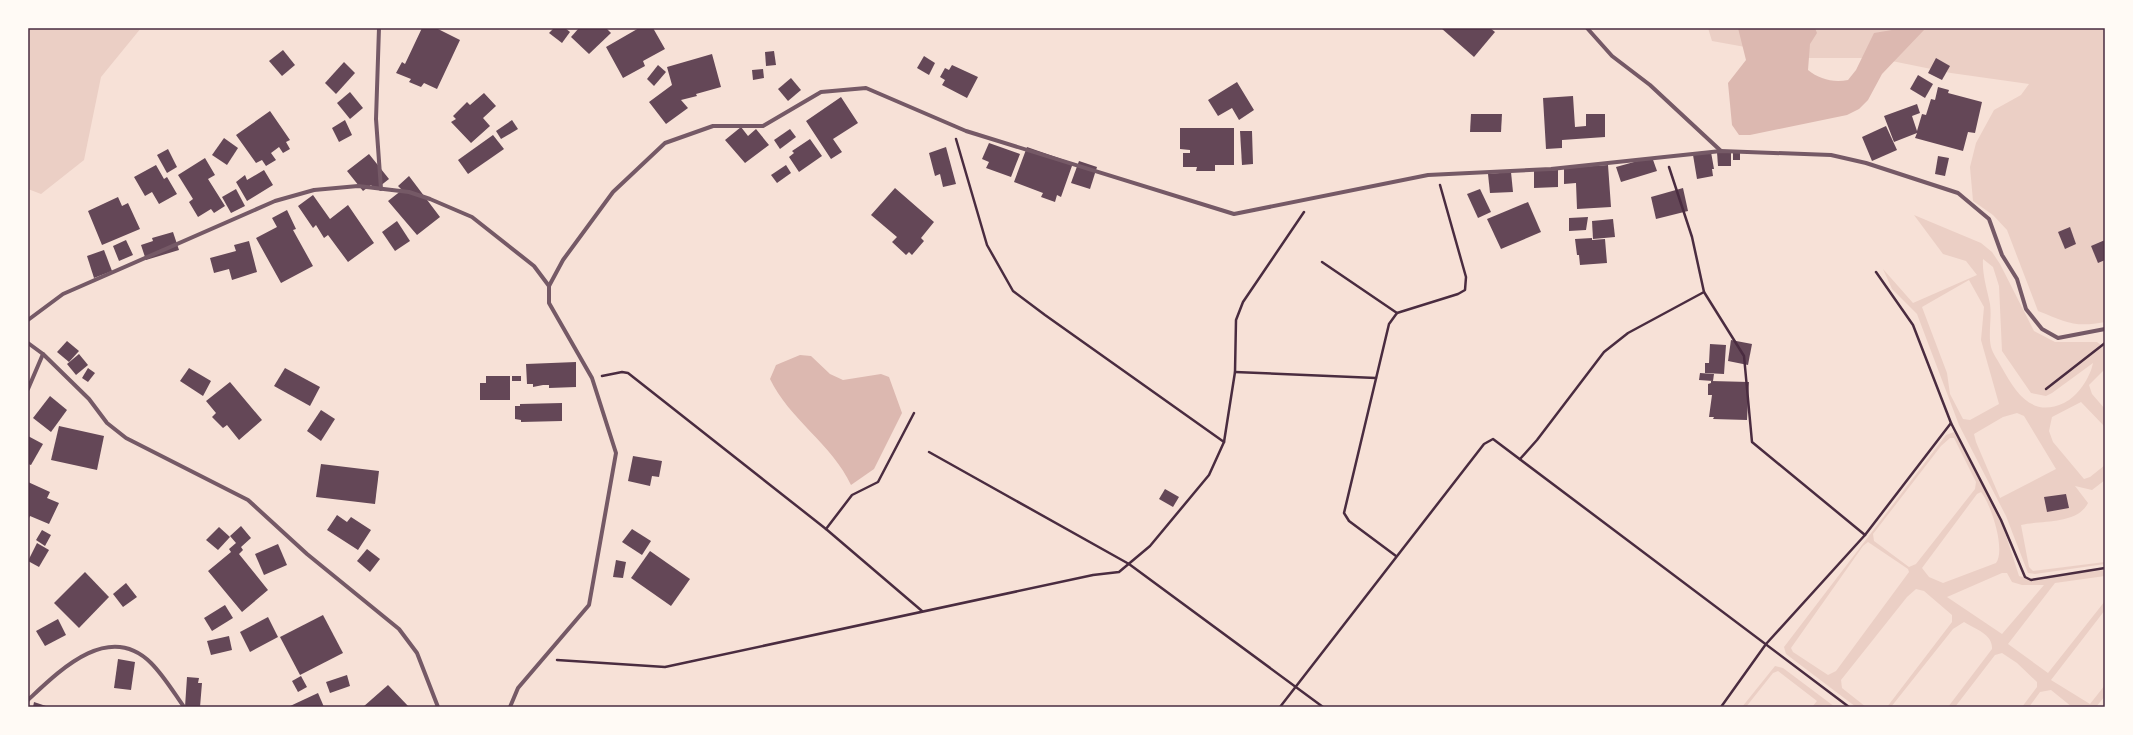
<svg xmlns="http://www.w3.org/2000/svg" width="2133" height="735" font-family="Manrope,sans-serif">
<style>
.green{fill:#ebcfc5;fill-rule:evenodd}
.water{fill:#dcb8b0}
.building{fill:#644757}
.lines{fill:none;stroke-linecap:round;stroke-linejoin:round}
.path{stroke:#4a2c40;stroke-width:2.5}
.minor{stroke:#755966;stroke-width:4}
.neatline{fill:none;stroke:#4a2c40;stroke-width:1.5}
</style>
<rect width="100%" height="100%" fill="#f7e1d7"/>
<g class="green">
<polygon points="28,28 141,28 101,77 84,160 41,194 28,189"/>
<path d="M 1708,28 L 2105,28 L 2105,322 C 2075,328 2066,322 2038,311 L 2007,230 L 1993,215 L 1973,201 L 1970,167 L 1976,143 L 1994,110 L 2021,95 L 2029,84 L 1951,73 L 1877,58 L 1807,58 L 1712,41 Z"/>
<path d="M 1914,215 L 1981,243 L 1992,252 L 2000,264 L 2034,331 L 2055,342 L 2097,342 L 2105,348 L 2105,369 L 2089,385 L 2092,394 L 2105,409 L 2105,427 L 2081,402 L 2052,417 L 2049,431 L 2053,442 L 2084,479 L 2090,477 L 2105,465 L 2105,480 L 2092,490 L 2075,486 L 2088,503 C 2077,525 2041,520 2021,525 L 2029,567 L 2033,571 L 2105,562 L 2105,564 L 2035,574 L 2028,573 L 2006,516 L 1959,425 L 1917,314 L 1892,289 L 1883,269 L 1913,303 L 1977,275 L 1966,261 L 1943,254 ZM 1983,259 L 1993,267 L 1999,286 L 2002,351 L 2031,393 L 2046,396 L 2052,393 L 2093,363 C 2090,378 2078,396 2064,403 C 2032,418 2016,393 2002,368 C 1999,362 1993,354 1991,347 C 1988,334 1992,318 1990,304 C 1987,289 1982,274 1983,259 ZM 1969,280 L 1984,307 L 1981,340 L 1999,404 L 1970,420 L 1963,419 L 1950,394 L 1947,373 L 1922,307 ZM 2017,413 L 2024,416 L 2056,469 L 2000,498 L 1976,442 L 1974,434 L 2003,417 Z"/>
<path d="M 1954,432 L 1999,514 L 2019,576 L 2029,579 L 2105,570 L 2105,576 L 2055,583 L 2008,644 L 2048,673 L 2105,601 L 2105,610 L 2051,680 L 2090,704 L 2105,685 L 2105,696 L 2096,707 L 2072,707 L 2051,690 L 2040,692 L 2029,707 L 2022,707 L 2037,687 L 2037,682 L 2017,663 L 2002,653 L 1995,655 L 1955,707 L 1948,707 L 1992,649 C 1993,634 1975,629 1964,622 L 1953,629 L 1891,707 L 1887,707 L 1952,622 L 1952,615 L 1924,591 L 1916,589 L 1907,597 L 1841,680 L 1842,688 L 1866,707 L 1856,707 L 1786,654 L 1784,647 L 1946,435 ZM 1950,438 L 1954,438 L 1976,482 L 1975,489 L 1916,564 L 1909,567 L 1874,541 L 1873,534 L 1941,446 ZM 1981,492 C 1991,504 2006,550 1996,563 L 1943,583 L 1929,577 L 1922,568 L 1977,494 ZM 1868,542 L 1908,569 L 1909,572 L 1836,671 L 1828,675 L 1793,652 L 1791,648 L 1863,546 ZM 2002,573 L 2007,573 L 2012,582 L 2022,585 L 2044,585 L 2002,634 L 1947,597 Z"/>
<polygon points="1775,666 1783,668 1835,707 1825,705 1812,707 1817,701 1778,671 1773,673 1746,707 1742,707"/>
</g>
<g class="water">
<path d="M 1738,28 L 1815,28 L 1817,33 L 1810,44 L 1808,70 C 1819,79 1833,83 1848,80 L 1856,70 L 1874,33 L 1892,30 L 1924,30 L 1882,74 L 1868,100 L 1859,109 L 1847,115 L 1750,135 L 1739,135 L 1732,125 L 1728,83 L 1746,60 Z"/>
<path d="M 800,355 L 811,356 L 830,374 L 843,380 L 881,374 L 889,377 L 902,413 L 874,469 L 851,485 C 832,444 789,419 770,379 L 776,365 Z"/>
</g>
<g class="building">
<polygon points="422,28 436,28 460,40 437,89 424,83 421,87 409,82 411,79 396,73 402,62 405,64"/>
<polygon points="554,28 565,28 570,32 562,43 549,33"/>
<polygon points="579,28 606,28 611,33 589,54 571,37"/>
<polygon points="639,28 653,28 665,49 643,61 645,66 623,78 606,47"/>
<polygon points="1441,28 1490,28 1495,32 1474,57"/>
<polygon points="283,50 295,65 282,76 269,61"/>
<polygon points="774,51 776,65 766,66 765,52"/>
<polygon points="712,54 721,87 696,94 697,96 681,100 688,108 666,124 649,102 672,85 667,67"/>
<polygon points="924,56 935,63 929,75 917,68"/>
<polygon points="1936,58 1950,66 1942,80 1928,73"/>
<polygon points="344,62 355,73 336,94 325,83"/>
<polygon points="658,65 666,72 654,86 647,79"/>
<polygon points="952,65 978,77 967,98 942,85 945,80 940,77 945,68 949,70"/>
<polygon points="763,69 764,78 753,80 752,70"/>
<polygon points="1918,75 1933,84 1925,98 1910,89"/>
<polygon points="791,78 801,90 788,101 778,89"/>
<polygon points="1237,82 1254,110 1239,120 1232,108 1218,116 1208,100"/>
<polygon points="1938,87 1949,90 1948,93 1982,102 1975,133 1968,132 1963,151 1915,138 1917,133 1894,142 1884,116 1917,104 1920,113 1912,116 1917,131 1922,114 1926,115 1931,99 1935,100"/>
<polygon points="350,92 363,108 350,119 337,103"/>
<polygon points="484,93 496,106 483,118 490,126 471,143 451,122 456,119 453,116 467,102 470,105"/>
<polygon points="1573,96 1575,127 1586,126 1586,114 1605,114 1605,137 1562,140 1562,148 1546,149 1543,98"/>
<polygon points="841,97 858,123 833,139 842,152 831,159 806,121"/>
<polygon points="270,111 290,140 286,142 290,149 283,153 279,147 271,153 276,160 266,166 262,160 256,163 236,135"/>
<polygon points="1471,114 1502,114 1501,132 1470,132"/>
<polygon points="345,120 352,135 339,142 332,128"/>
<polygon points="512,120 518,129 501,139 496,131"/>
<polygon points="1886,126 1897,150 1872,161 1862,137"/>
<polygon points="741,127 748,136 756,129 769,145 745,163 725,140"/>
<polygon points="1180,128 1234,128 1234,165 1215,165 1215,171 1196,171 1197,167 1183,167 1183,153 1190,153 1190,150 1180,149"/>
<polygon points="790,129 796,137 780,149 774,140"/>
<polygon points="1240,131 1252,131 1253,164 1242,165"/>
<polygon points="493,135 504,149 468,174 458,160"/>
<polygon points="224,138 238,148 227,165 212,155"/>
<polygon points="810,139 822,156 799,172 789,157 794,153 792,151"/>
<polygon points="989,143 1020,154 1011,177 986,168 989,162 982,159"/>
<polygon points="946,147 956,184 943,187 940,174 935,176 929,153"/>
<polygon points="1027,147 1073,163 1061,197 1057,195 1055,202 1041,197 1043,193 1014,182"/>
<polygon points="168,149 177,167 167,173 157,155"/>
<polygon points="1731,151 1731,166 1718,166 1717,152"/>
<polygon points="1711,152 1714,169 1712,169 1713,176 1697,179 1693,155"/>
<rect x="1733" y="152" width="7" height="8"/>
<polygon points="369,154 389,179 375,190 371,185 363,191 347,171"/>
<polygon points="1938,156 1949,158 1945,176 1935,174"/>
<polygon points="1652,157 1657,171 1621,182 1616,167"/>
<polygon points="205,158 215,175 208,179 225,206 214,213 211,209 198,217 189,202 193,199 178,175"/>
<polygon points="1079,161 1097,167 1090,189 1071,183"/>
<polygon points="156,165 164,179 167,177 177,194 159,204 152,192 145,196 134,177"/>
<polygon points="786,165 791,173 777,183 771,175"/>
<polygon points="1608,165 1611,207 1577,209 1576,183 1564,184 1564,168"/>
<polygon points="264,170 273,185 247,201 236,182 245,175 247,180"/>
<polygon points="1558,170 1558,187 1534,188 1534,171"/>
<polygon points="1511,172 1513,192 1490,193 1488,174"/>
<polygon points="409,176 440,217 417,235 388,201 402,190 398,186"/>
<polygon points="895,188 934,222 921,238 924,241 912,255 909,252 906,255 892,242 897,237 871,215"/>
<polygon points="1683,188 1688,211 1656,219 1651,197"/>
<polygon points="236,189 245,206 231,213 222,197"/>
<polygon points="1480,189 1491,212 1478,218 1467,194"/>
<polygon points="313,195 330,219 348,205 374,243 348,262 328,235 324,238 316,225 313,228 298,206"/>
<polygon points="118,197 122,206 128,203 140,229 102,245 88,211"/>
<polygon points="1528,202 1541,232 1501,249 1487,219"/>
<polygon points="287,210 296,229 293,230 313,266 281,283 256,238 277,227 272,218"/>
<polygon points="1588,217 1586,230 1569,231 1569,218"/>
<polygon points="1613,219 1615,237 1593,239 1592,221"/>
<polygon points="397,221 410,241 395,251 382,232"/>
<polygon points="2070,227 2076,244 2065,249 2058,232"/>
<polygon points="173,232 179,250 146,260 141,245 153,241 152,238"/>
<polygon points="1592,238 1592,240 1605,239 1607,263 1580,265 1579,255 1577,255 1575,239"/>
<polygon points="126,240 133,255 119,261 113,246"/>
<polygon points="2105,240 2105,260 2098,263 2091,246"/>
<polygon points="249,241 257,272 232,280 229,269 214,273 210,258 236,251 234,245"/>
<polygon points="104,250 112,271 94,278 87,256"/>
<polygon points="1731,340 1752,344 1748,365 1728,361"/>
<polygon points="67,341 79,351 69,362 57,352"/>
<polygon points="1710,344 1726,345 1724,374 1705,373 1705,363 1709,363"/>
<polygon points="79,354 88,365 76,375 67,364"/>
<polygon points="576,362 576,387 549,388 549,385 543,385 533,387 533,384 527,384 526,364"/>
<polygon points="88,368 95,373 88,382 82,378"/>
<polygon points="189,368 211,381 203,396 180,381"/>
<polygon points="285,368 320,387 310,406 274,386"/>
<polygon points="1700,373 1714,374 1713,381 1699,380"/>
<polygon points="486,376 510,376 510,400 480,400 480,383 486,383"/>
<rect x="512" y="376" width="9" height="5"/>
<polygon points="1711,381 1749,382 1747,420 1713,419 1714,417 1709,417 1712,395 1708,395 1708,384 1711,383"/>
<polygon points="230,382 262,420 239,440 227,425 223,428 212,417 216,413 206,401"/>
<polygon points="50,396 67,410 51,432 33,418"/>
<polygon points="562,403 562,421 521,422 521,420 515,419 515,406 520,406 520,404"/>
<polygon points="321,410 335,419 321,441 307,431"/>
<polygon points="59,426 104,436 97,470 51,460"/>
<polygon points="28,436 43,444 31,465 28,464"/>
<polygon points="633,456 662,461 659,477 652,476 650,486 628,481"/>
<polygon points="321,464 379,471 375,504 316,497"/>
<polygon points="28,482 50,492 47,498 59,503 49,524 30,516 28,520"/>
<polygon points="1165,489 1179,497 1173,507 1159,499"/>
<polygon points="2066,494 2069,508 2047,512 2044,497"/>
<polygon points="337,515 347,522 351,517 371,530 358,550 327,530"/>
<polygon points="241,526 251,538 241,547 243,550 239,554 268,590 242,612 208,571 231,552 229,549 236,543 230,536"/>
<polygon points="219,527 230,537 218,550 206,540"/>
<polygon points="632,529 651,541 642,555 622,542"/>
<polygon points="42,530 51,535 45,546 36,540"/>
<polygon points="37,543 49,550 39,567 28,561"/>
<polygon points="278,544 287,565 264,575 255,554"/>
<polygon points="367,549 380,559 370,572 357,561"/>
<polygon points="650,551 690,579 671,606 631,578"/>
<polygon points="616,560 626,562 623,578 613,577"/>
<polygon points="85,572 109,597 79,628 54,603"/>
<polygon points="126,583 137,597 123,607 113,594"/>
<polygon points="225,605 233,618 212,631 204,618"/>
<polygon points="323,615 343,653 300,675 280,637"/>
<polygon points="268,617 278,637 250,652 240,632"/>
<polygon points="58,619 66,635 45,646 36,631"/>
<polygon points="229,636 232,650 211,655 207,641"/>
<polygon points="118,659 135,662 131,690 114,688"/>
<polygon points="347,675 350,686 330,693 326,682"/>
<polygon points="301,676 307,687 298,692 292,681"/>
<polygon points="187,677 199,678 198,683 202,683 200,707 185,707"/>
<polygon points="388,685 409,707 363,707"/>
<polygon points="318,693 324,707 288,707"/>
<polygon points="34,702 49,707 33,707"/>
</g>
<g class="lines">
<g class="path">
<polyline points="956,139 987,245 1013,291 1045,315 1224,442"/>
<polyline points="1669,167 1692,237 1704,292 1744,356 1752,442 1865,535"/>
<polyline points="1322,262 1397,313"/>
<polyline points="1876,272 1913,325 1951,423 2001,520 2025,577 2031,580 2105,568"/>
<polyline points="1235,372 1376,378"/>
<polyline points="602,376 622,372 628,373 826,529 922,611"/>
<polyline points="2046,389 2105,343"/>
<polyline points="929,452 1129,564 1323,707"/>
<polyline points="1520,459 1537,440 1604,352 1628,333 1704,292"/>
<polyline points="826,529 852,495 878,482 914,413"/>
<polyline points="1396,556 1349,521 1344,513 1389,324 1397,313 1458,294 1465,290 1466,277 1440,185"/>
<polyline points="557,660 665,667 1093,575 1119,572 1150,546 1209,475 1224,442 1235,372 1236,320 1243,302 1304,212"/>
<polyline points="1280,707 1484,444 1493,439 1849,707"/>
<polyline points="1721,707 1766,644 1865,535 1951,423"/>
</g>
<g class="minor">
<polyline points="379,28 376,119 381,189"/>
<polyline points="1587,28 1612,56 1650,85 1721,151"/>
<polyline points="28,320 63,294 275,201 314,190 358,186 409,192 430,199 472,217 534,266 549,286"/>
<polyline points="28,343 43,354 89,399 107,423 126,438 248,500 307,554 399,629 417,653 438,707"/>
<polyline points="28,389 43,354"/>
<path d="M 28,700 C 60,670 109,621 151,663 C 164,676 174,693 184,707"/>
<polyline points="510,707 518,688 589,605 616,453 592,378 549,303 549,286 563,260 613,192 665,143 713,126 763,126 821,92 866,88 966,131 1234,214 1428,175 1551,169 1721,151 1831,155 1866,163 1958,193 1989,219 2002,255 2017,279 2026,309 2042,329 2058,338 2105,329"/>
</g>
</g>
<rect width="2133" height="735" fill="none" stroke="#fffaf5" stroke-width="58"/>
<rect x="29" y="29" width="2075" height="677" class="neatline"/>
</svg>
